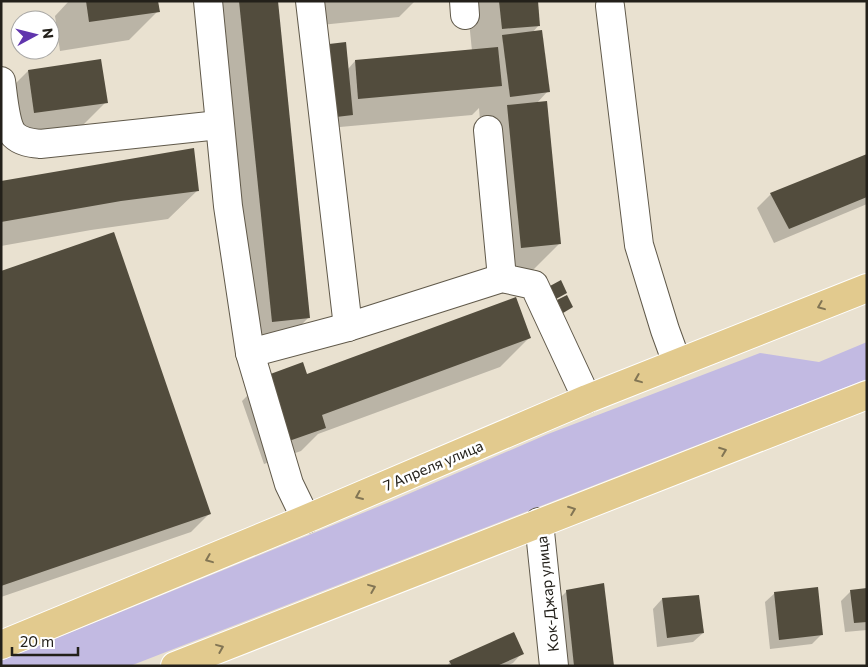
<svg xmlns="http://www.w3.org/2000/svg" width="868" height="667" font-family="Commissioner,sans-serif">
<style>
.green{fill:#c2bae2}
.shadow{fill:#0003}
.building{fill:#524c3d}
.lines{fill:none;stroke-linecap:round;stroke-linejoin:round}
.minor-casing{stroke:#60594a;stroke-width:30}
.major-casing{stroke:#fff;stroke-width:30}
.minor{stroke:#fff;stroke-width:28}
.major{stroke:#e2ca8e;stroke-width:28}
.oneway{stroke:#827554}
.labels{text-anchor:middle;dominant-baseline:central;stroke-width:5;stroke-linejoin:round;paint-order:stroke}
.street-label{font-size:15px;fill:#23201a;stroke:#fff}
</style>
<rect width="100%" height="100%" fill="#e9e1d0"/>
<polygon class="green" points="867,342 867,379 130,666 1,666 1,661 392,501 548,434 760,353 819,362"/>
<g class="shadow">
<polygon points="69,1 157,1 158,11 129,40 60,51 55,16"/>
<polygon points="207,1 277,1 309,317 280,347 243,350"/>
<polygon points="318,1 415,1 399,17 321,25"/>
<polygon points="467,1 537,1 539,25 532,33 548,91 536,104 559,244 530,273 492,277 479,108 472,115 329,128 325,50 329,45 345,44 348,69 355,61 472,51"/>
<polygon points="28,71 106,102 77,131 5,142 1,98"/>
<polygon points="867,155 867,204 774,243 757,208 771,194"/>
<polygon points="1,182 198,190 168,219 91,230 1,246"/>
<polygon points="1,272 210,513 191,532 1,597"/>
<polygon points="529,338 500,367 318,434 301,451 264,464 242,401 266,377 306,375"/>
<polygon points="867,589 867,630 845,632 841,601 851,591"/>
<polygon points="567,591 613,666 564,666 557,601"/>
<polygon points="775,593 822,634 812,644 770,649 765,602"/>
<polygon points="662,599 703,633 693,642 657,647 653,609"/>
<polygon points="522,653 513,663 506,666 447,666 450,662"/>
</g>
<g class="building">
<polygon points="86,1 158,1 160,12 89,22"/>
<polygon points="239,1 278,1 310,318 272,322"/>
<polygon points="499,1 538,1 540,26 502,29"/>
<polygon points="542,30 550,92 510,97 502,35"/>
<polygon points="346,42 353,115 336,117 329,44"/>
<polygon points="498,47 502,86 358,99 355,60"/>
<polygon points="101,59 108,103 34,113 28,70"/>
<polygon points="547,101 561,244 521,248 507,105"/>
<polygon points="194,148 199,191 121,201 1,222 1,181"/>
<polygon points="867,154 867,197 789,229 770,193"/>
<polygon points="114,232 211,514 1,586 1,271"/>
<polygon points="561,280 567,293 556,299 550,286"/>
<polygon points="567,295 573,307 563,313 557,300"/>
<polygon points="516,297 531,338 322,415 326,428 289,441 265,376 303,362 307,374"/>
<polygon points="604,583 614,666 574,666 566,590"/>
<polygon points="818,587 823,635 779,640 774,592"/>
<polygon points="867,588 867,622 854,623 850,590"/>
<polygon points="699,595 704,633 667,638 662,598"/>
<polygon points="514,632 524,654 497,666 452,666 449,661"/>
</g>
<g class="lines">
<defs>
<g id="minor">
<polyline points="208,1 228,206 250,353 289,484 306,519"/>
<polyline points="310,1 348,327"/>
<polyline points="464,1 465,15"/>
<polyline points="610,6 639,245 665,330 677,363"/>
<path d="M 1,81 C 3,94 5,126 14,135 C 21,142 31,143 40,144 L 219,125"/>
<polyline points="488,130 502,278"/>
<polyline points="250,353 348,327 502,278 534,285 587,399"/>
<polyline points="539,522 554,666"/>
</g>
<g id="major">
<polyline points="1,645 306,519 587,399 867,288"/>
<polyline points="175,666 867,395"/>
</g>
</defs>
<use href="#minor" class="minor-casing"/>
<use href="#major" class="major-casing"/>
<use href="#minor" class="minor"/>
<use href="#major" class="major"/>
</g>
<defs><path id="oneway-chevron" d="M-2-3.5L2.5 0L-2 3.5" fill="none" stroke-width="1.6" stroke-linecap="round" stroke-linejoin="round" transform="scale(1.25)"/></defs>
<g class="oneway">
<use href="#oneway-chevron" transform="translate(821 306) rotate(158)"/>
<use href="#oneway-chevron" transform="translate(638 379) rotate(158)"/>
<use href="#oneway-chevron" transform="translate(723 451) rotate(-21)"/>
<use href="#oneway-chevron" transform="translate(359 496) rotate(157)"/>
<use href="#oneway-chevron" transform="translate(572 510) rotate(-21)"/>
<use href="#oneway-chevron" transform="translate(209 559) rotate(158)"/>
<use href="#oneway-chevron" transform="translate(372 588) rotate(-22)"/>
<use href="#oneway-chevron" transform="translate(220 648) rotate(-22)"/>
</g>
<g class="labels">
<g class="street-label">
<text transform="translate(433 465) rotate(-23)">7 Апреля улица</text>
<text transform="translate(547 594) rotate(-96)">Кок-Джар улица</text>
</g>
</g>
<rect width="868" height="667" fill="none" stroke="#23201a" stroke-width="5"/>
<g transform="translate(35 35) rotate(83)"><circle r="24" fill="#ffffff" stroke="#a7a6a3"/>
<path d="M0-4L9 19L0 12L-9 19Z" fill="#6035ad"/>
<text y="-8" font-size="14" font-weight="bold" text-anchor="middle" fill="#23201a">N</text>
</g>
<path d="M12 647v8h66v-8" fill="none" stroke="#23201a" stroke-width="2.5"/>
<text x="20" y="647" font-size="15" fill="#23201a" stroke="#ffffff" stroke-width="4" paint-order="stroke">20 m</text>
</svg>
